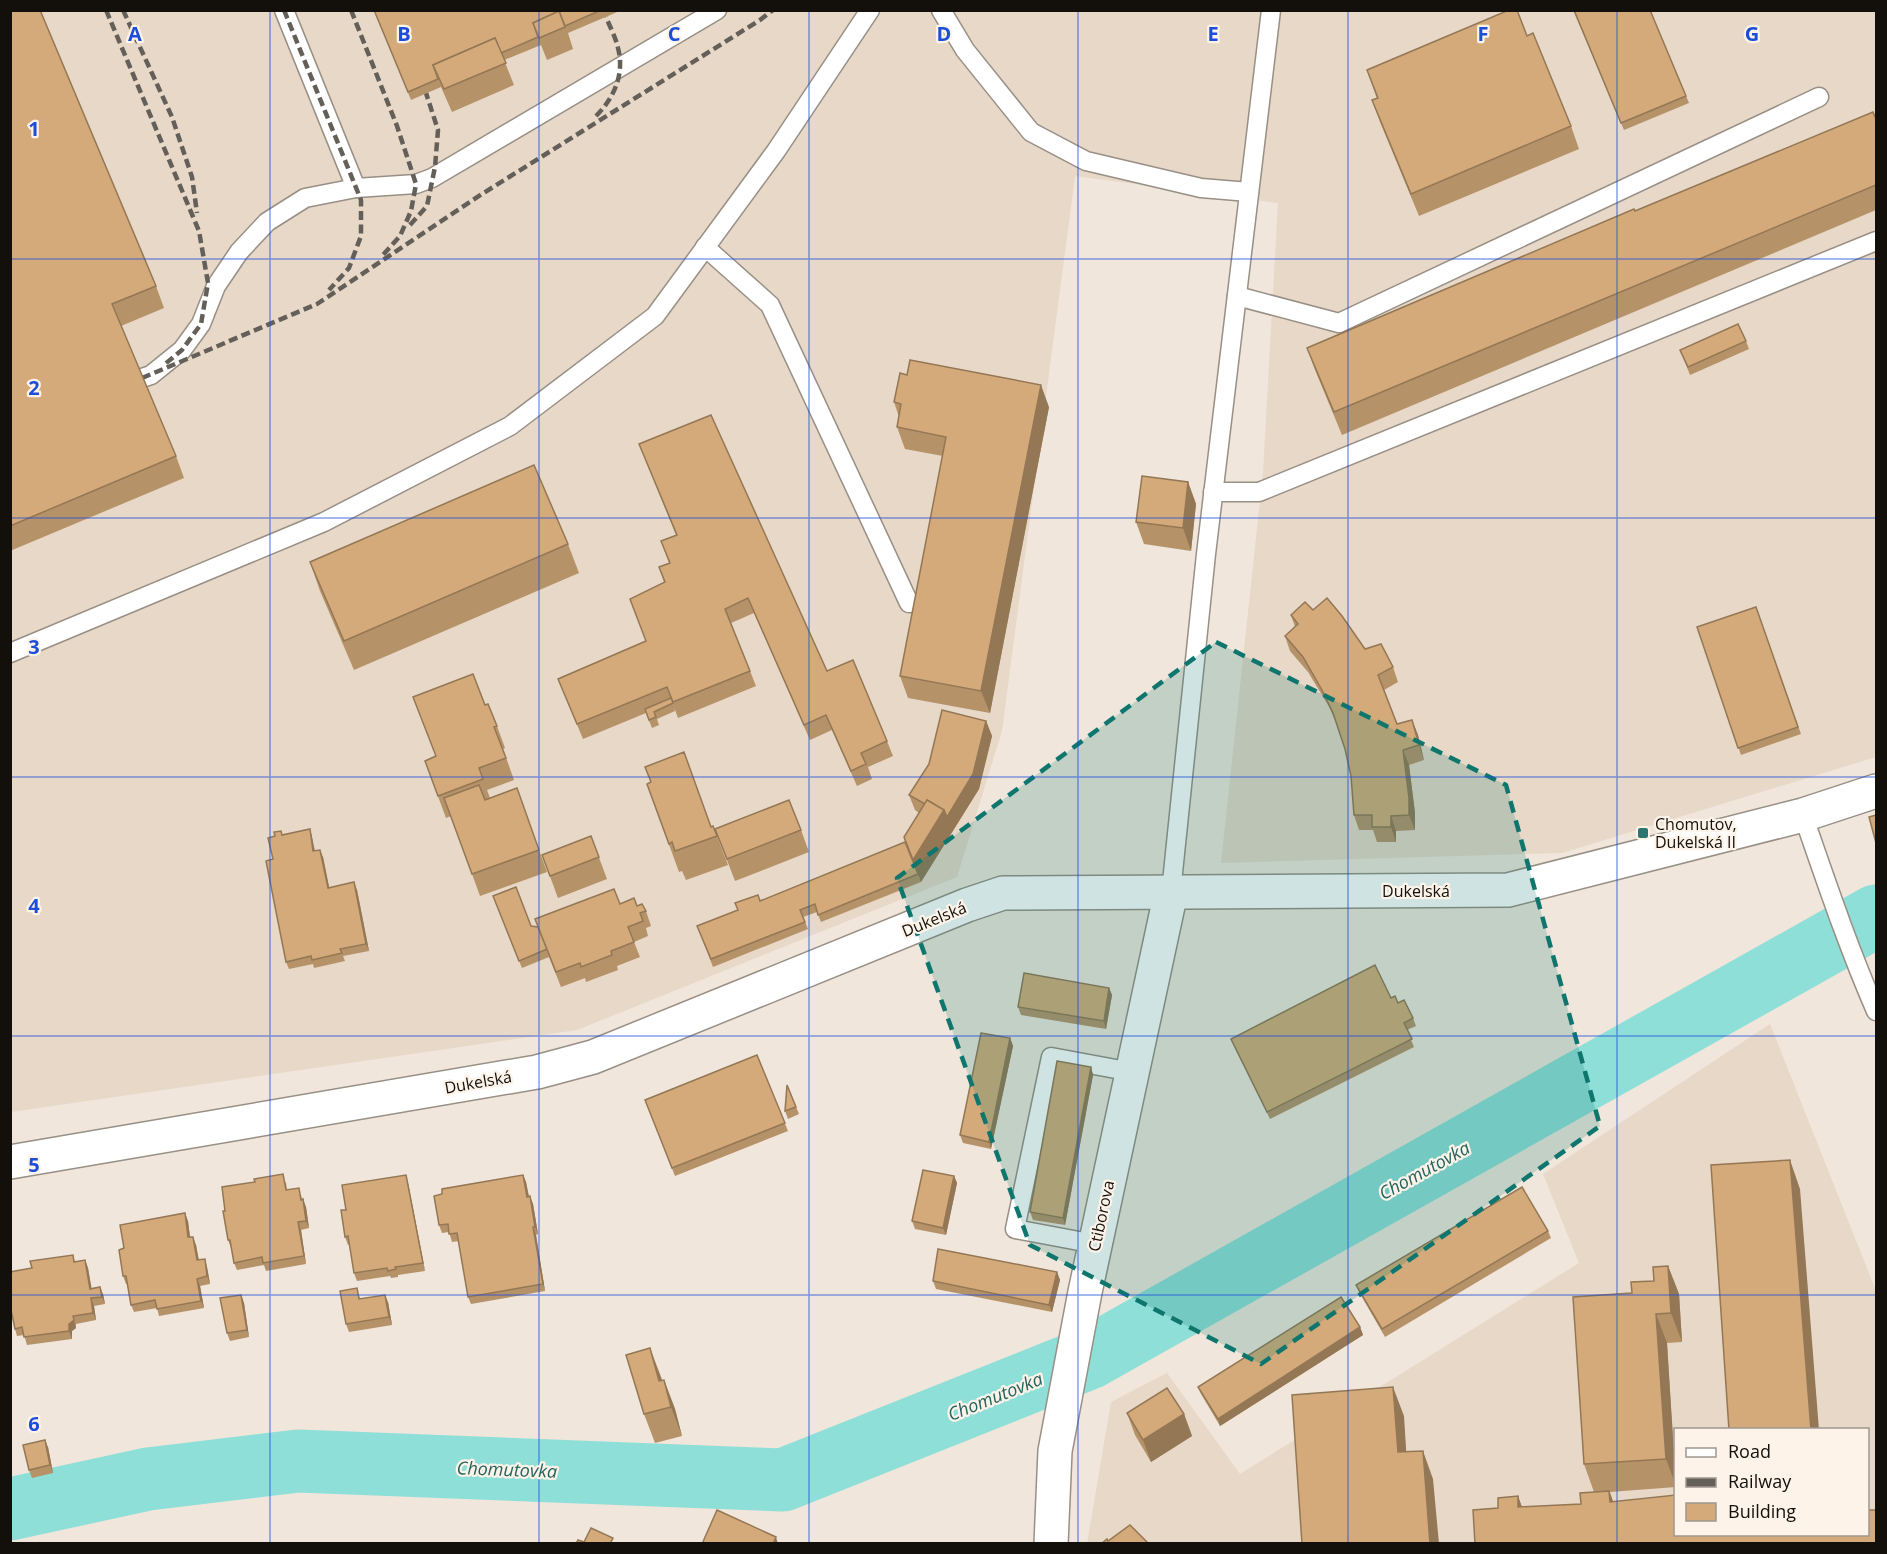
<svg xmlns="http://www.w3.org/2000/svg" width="1887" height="1554" font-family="'Open Sans',sans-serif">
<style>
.built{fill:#e7d8c7;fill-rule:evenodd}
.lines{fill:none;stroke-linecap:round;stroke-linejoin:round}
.river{stroke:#8edfd8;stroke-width:63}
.service-casing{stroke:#988f85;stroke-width:21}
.minor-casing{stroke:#988f85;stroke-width:36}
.tertiary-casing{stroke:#988f85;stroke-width:36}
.service{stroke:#fff;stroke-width:18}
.minor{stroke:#fff;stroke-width:33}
.tertiary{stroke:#fff;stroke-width:33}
.rail{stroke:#645f58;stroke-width:4.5;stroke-dasharray:9 4.5;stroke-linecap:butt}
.wall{fill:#b69269}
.shaded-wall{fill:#947755}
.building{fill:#d4aa7a;stroke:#947755;stroke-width:1.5}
.marked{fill:#0f766e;fill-opacity:0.2;stroke:#0f766e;stroke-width:4.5;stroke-dasharray:12 8;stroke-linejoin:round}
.grid{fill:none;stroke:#1d4ed8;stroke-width:1.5;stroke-opacity:0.55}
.poi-dot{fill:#2d7571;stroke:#fdf3e8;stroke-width:2}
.labels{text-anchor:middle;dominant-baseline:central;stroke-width:4.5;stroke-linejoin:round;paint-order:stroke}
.poi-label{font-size:16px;fill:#13100c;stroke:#fdf3e8;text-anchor:start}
.street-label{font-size:16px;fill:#13100c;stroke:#fdf3e8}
.water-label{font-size:18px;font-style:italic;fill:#21635f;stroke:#fdf3e8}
.grid-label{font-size:20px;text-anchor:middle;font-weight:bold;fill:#1d4ed8;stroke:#fdf3e8;stroke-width:4.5;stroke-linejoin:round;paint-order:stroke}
</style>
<rect width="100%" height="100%" fill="#f0e6db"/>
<g class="built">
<polygon points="10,11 1876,11 1876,757 1562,853 1221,863 1263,473 1278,203 1075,176 1002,731 957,877 577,1030 11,1112"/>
<path d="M 1770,1024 L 1876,1291 L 1876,1543 L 1087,1544 L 1111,1402 L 1167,1373 L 1240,1474 L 1579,1263 L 1543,1174 ZM 1676,1430 L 1868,1430 L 1868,1534 L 1676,1534 Z"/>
</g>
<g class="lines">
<polyline class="river" points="10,1509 148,1479 298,1461 783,1480 1089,1358 1876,916"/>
<defs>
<g id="service">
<polyline points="284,10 356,188"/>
<polyline points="941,10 965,50 1031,132 1086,161 1201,188 1249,192"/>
<polyline points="705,247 770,305 909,603"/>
<polyline points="1237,296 1339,323 1819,97"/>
<polyline points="142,378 151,375 182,350 201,324 216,286 239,252 267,222 305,198 356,188 416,184 432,178 717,10"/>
<polyline points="1213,492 1259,492 1876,241"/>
<polyline points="10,653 324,522 510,426 655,316 776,151 870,10"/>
<path d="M 1803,815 C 1826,881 1848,947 1876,1011"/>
<polyline points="1171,892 1206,554 1271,10"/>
<polyline points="1095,1244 1015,1229 1051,1057 1132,1072"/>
</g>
<polyline id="minor" points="1051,1544 1055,1451 1085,1292 1171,892"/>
<polyline id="tertiary" points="10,1162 537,1072 593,1057 967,905 1003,893 1508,890 1803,815 1876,791"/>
</defs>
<use href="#service" class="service-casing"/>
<use href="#minor" class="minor-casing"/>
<use href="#tertiary" class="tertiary-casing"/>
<use href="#service" class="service"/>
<use href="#minor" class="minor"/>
<use href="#tertiary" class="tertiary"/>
<g class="rail">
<polyline points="106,10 199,231 208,283 201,324 182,350 165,364"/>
<polyline points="123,10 172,117 192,177 197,213"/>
<polyline points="284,10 361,200 361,236 349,268 329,290"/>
<polyline points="351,10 397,126 416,184 411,211 400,236 383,255"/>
<path d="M 596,116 C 614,98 625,74 618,48 C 616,38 610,27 606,17"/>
<polyline points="410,225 427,206 435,167 438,130 426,93"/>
<polyline points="142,378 317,304 482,194 760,20 773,10"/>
</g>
</g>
<g class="wall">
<polygon points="10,10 156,286 164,308 121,326 176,456 184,478 10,551"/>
<polygon points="374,10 622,10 568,33 573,49 547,60 541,45 504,60 514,85 452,112 441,87 411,100"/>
<polygon points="1573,10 1686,96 1689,103 1624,130"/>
<polygon points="1367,70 1571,126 1579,149 1419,216 1380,122 1372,100 1377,99"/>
<polygon points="1876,119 1876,210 1342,435 1315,370 1307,348 1635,211"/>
<polygon points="1746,341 1749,349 1690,375 1680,350"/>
<polygon points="894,402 1049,407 990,713 908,698 900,676 943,456 905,449 897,427 899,417"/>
<polygon points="639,444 827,671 887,741 893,756 868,767 872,779 857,786 832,730 810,740 754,613 731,623 756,686 678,718 674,707 675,711 657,719 659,725 652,728 646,713 583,739 558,679 646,641 664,582 659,567 669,563 661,541 676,535"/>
<polygon points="1188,482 1196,504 1191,551 1144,544 1136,522"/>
<polygon points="568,544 579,573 354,670 320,591 310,562"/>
<polygon points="1756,607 1801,734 1741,755 1697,627"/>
<polygon points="1313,610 1365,649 1393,667 1398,682 1384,690 1397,724 1412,720 1418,735 1424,760 1409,765 1415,813 1415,830 1396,831 1396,842 1377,842 1373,830 1359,830 1354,815 1351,776 1345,749 1337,724 1328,705 1308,672 1290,651 1285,636 1295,627 1291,615"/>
<polygon points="413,697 485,705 497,726 505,748 503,749 514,780 487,790 490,798 539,850 547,872 480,896 451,816 446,818 425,761 436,756"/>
<polygon points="986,721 992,736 979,789 921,882 821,922 817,912 803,917 808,929 713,967 697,926 760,901 905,842 919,813 915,810 909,795"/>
<polygon points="647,784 711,827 717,836 728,865 686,880 682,871 679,872"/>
<polygon points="310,829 312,837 315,851 323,857 329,888 357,890 369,951 343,956 345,961 314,968 313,964 289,969 286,962 273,859 282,835"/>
<polygon points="715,829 801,830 809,852 735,881"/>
<polygon points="591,836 607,879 558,898 542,855"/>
<polygon points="493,896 531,926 538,927 637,906 646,911 651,926 646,928 648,936 634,942 640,957 617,966 618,970 586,982 585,978 561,987 549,957 522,968"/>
<polygon points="1109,988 1112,995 1106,1029 1021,1015 1018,1007"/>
<polygon points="1391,998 1398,1003 1413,1018 1416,1026 1407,1030 1414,1047 1270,1119 1234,1046 1231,1039"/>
<polygon points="1010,1038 1013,1046 991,1149 963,1143 960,1135"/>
<polygon points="757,1055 788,1131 675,1176 645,1100"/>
<polygon points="1091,1067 1093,1075 1065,1225 1033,1220 1030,1212"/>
<polygon points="787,1085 799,1114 788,1119 785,1111"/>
<polygon points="523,1175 526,1182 529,1196 533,1204 538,1234 536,1235 545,1291 471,1304 468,1297 459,1241 452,1242 449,1232 442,1233 439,1225"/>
<polygon points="954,1176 957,1183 946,1235 915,1229 912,1221"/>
<polygon points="286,1182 287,1190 301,1195 302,1199 306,1207 309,1228 301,1230 306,1264 266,1271 264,1265 237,1270 234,1263 232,1248 231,1248 228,1240"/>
<polygon points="408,1183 425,1271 398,1275 398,1277 391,1278 390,1276 357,1281 354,1273 350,1244 348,1245 345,1237 346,1210"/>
<polygon points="188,1221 190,1237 196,1245 199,1260 207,1267 210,1284 200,1286 204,1308 159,1316 157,1308 134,1312 131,1305 128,1284 126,1284 123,1276 124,1248"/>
<polygon points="1548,1231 1551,1238 1385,1337 1359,1292 1356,1285"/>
<polygon points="73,1255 75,1262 85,1260 88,1268 91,1288 103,1294 105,1304 94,1306 96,1320 76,1324 76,1328 72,1331 72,1339 27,1345 24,1335 17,1336 15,1329 32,1268"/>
<polygon points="1668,1266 1679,1294 1682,1342 1667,1343 1676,1487 1610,1492 1613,1502 1676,1495 1676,1534 1868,1534 1868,1510 1876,1510 1876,1544 1475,1544 1473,1510 1498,1508 1498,1498 1518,1496 1522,1507 1581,1504 1580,1493 1594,1492 1584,1464 1573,1297 1632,1293 1631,1282 1654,1281 1653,1267"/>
<polygon points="1057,1272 1060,1280 1052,1312 936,1289 933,1281"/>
<polygon points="241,1295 244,1303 249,1337 230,1341 227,1333"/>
<polygon points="360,1296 360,1299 388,1302 392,1325 349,1332 346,1324"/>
<polygon points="1360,1327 1363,1335 1220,1426 1201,1394 1198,1387"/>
<polygon points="661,1377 662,1381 664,1380 675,1409 682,1436 655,1443 644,1414"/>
<polygon points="1127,1413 1184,1414 1192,1436 1151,1462 1135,1435"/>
<polygon points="48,1447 53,1473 32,1478 29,1470"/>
</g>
<g class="shaded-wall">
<polygon points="1041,385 1049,407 990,713 981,691"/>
<polygon points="1188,482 1196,504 1191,551 1183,528"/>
<polygon points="1412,720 1418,735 1424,760 1419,745"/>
<polygon points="986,721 992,736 979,789 921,882 913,860"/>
<polygon points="1403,750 1409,765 1415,813 1415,830 1409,815"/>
<polygon points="1391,816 1396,831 1396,842 1391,827"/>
<polygon points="310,829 312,837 316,859 313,851"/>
<polygon points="320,850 323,857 331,896 328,888"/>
<polygon points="354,882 357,890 369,951 366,944"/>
<polygon points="1109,988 1112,995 1106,1029 1104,1021"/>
<polygon points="1010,1038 1013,1046 991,1149 989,1142"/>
<polygon points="1091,1067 1093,1075 1065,1225 1063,1218"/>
<polygon points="1790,1160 1800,1189 1819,1430 1811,1430"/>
<polygon points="406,1175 408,1183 425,1271 423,1263"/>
<polygon points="523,1175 526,1182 530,1204 527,1197"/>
<polygon points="954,1176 957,1183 946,1235 943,1228"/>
<polygon points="530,1196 533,1204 538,1234 535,1227"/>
<polygon points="303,1199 306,1207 309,1228 306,1221"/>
<polygon points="185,1213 188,1221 191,1245 188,1237"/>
<polygon points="298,1222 301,1230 306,1264 304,1256"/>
<polygon points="533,1227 536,1235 545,1291 543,1284"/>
<polygon points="193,1237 196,1245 200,1268 197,1260"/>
<polygon points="205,1259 207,1267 210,1284 207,1276"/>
<polygon points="85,1260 88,1268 93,1296 90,1289"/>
<polygon points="1668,1266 1679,1294 1682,1342 1671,1313"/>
<polygon points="1057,1272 1060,1280 1052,1312 1049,1305"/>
<polygon points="197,1279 200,1286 204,1308 201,1301"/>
<polygon points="100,1287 103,1294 105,1304 102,1297"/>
<polygon points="241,1295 244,1303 249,1337 247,1330"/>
<polygon points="385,1295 388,1302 392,1325 389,1317"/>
<polygon points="91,1298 94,1306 96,1320 93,1313"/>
<polygon points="1656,1314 1667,1343 1676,1486 1666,1459"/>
<polygon points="73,1316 76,1328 72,1331 72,1339 69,1331 69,1324"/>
<polygon points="1360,1327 1363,1335 1220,1426 1218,1419"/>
<polygon points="650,1348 661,1377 670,1410 659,1381"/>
<polygon points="664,1380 675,1409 682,1436 671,1407"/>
<polygon points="1393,1387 1404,1416 1408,1480 1398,1452"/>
<polygon points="1184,1414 1192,1436 1151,1462 1143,1440"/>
<polygon points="45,1440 48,1447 53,1473 50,1465"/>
<polygon points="1423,1451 1433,1479 1439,1544 1430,1544"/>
<polygon points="1609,1491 1620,1519 1610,1502"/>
<polygon points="1518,1496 1528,1525 1518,1507"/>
<polygon points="776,1537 778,1544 773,1544"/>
</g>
<g class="building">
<polygon points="10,10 40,10 156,286 112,304 176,456 10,526"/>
<polygon points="374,10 601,10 565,26 559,11 533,23 538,37 501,53 495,38 433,65 438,79 408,92"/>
<polygon points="1509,10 1517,10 1527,36 1533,33 1571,126 1411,194 1372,100 1378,98 1367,70"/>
<polygon points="1574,10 1650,10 1686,96 1621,123"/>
<polygon points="559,11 565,27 539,38 533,23"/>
<polygon points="495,38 506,63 444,89 433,65"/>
<polygon points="1873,112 1876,119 1876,185 1334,412 1307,348 1634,209 1635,211"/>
<polygon points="1738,324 1746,341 1688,367 1680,350"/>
<polygon points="910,360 1041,385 981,691 900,676 946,437 897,427 901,404 894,402 900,373 907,375"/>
<polygon points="711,415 827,671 853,660 887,741 861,753 866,764 851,771 826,715 804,725 748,598 725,609 750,671 673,702 667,687 577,724 558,679 646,641 630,599 665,582 659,567 670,563 661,541 677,535 639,444"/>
<polygon points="534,465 568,544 344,641 310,562"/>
<polygon points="1142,476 1188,482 1183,528 1136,522"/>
<polygon points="1327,598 1342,616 1365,649 1381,644 1393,667 1378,675 1397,724 1412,720 1419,745 1403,750 1409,798 1409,815 1391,816 1391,827 1372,827 1372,815 1354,815 1351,776 1345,749 1333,713 1322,690 1303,657 1285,636 1298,624 1291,615 1305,602 1313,610"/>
<polygon points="1756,607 1798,727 1738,748 1697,627"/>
<polygon points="473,674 485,705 488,704 497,726 494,727 506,758 479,768 483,779 438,796 425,761 436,756 413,697"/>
<polygon points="671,698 673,703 654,712 656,717 649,720 645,709"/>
<polygon points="942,710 986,721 973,774 947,817 944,810 927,800 925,804 909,795 929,764"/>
<polygon points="684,752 711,827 713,826 717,836 675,851 672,842 669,844 647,784 651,782 645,767"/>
<polygon points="479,785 485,800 517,788 539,850 472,874 444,798"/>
<polygon points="789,800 801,830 727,859 715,829"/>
<polygon points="927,800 944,810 913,860 904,837"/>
<polygon points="1876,815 1876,843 1869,817"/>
<polygon points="310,829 313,851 320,850 328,888 354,882 366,944 340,949 342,953 312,960 311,956 286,962 266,861 273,859 268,838 275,836 274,832 281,831 282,835"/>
<polygon points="591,836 599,857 550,876 542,855"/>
<polygon points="905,842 918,874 818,915 815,904 800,910 805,922 711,959 697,926 738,910 735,903 758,895 760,901"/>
<polygon points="516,887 531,926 538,927 547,949 519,961 493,896"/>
<polygon points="614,889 620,904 634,898 637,906 642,904 646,911 640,913 643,921 628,927 634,942 611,951 612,955 581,967 580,963 556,972 535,919"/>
<polygon points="1375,965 1391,998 1395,996 1398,1003 1404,1000 1413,1018 1404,1023 1412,1039 1267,1112 1231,1039"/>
<polygon points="1024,973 1109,988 1104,1021 1018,1007"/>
<polygon points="981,1033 1010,1038 989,1142 960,1135"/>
<polygon points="757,1055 785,1123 672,1168 645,1100"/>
<polygon points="1057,1061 1091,1067 1063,1218 1030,1212"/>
<polygon points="787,1085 796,1107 785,1111"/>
<polygon points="1790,1160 1811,1430 1729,1430 1711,1165"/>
<polygon points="923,1170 954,1176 943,1228 912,1221"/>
<polygon points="283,1174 286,1190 299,1188 301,1200 303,1199 306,1221 298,1222 304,1256 263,1263 262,1257 234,1263 230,1240 228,1240 223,1211 225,1211 222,1187 255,1182 254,1179"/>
<polygon points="406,1175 423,1263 395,1267 396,1269 388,1271 387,1268 354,1273 348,1236 345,1237 341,1210 346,1210 342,1185"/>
<polygon points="523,1175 527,1197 530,1196 535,1227 533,1227 543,1284 468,1297 457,1233 449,1234 448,1224 439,1225 434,1196 442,1194 442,1189"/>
<polygon points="1522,1187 1548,1231 1382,1329 1356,1285"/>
<polygon points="185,1213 188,1237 193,1237 197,1260 205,1259 207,1276 197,1279 201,1301 157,1309 155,1300 131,1305 126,1276 123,1276 119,1250 124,1248 120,1225"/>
<polygon points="938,1249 1057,1272 1049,1305 933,1281"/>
<polygon points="73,1255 74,1262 85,1260 90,1289 100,1287 102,1297 91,1298 93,1313 73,1316 74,1320 69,1324 69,1331 24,1337 22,1327 15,1329 10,1305 10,1272 32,1268 30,1261"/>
<polygon points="1668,1266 1671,1313 1656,1314 1666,1459 1584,1464 1573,1297 1632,1293 1631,1282 1654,1281 1653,1267"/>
<polygon points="357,1288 359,1299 385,1295 389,1317 346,1324 340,1291"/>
<polygon points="241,1295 247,1330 227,1333 220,1298"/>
<polygon points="1341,1297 1360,1327 1218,1419 1198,1387"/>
<polygon points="650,1348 659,1381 664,1380 671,1407 644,1414 626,1355"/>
<polygon points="1393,1387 1398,1452 1423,1451 1430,1544 1302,1544 1292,1395"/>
<polygon points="1167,1388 1184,1414 1143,1440 1127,1413"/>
<polygon points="45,1440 50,1465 29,1470 23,1445"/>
<polygon points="1609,1491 1610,1502 1676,1495 1676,1534 1868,1534 1868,1510 1876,1510 1876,1544 1475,1544 1473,1510 1498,1508 1498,1498 1518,1496 1518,1507 1581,1504 1580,1493"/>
<polygon points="717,1510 776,1537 773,1544 702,1544"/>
<polygon points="1130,1525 1149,1544 1101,1544 1107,1539 1108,1541"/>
<polygon points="591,1528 613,1538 610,1544 576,1544 578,1540 584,1542"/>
</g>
<path class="marked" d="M 1216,642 L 1506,785 L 1600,1126 L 1261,1364 L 1030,1245 L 897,878 Z"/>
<path class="grid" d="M 270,10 L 270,1544M 539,10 L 539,1544M 809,10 L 809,1544M 1078,10 L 1078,1544M 1348,10 L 1348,1544M 1617,10 L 1617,1544M 10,259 L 1876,259M 10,518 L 1876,518M 10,777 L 1876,777M 10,1036 L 1876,1036M 10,1295 L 1876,1295"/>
<rect class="poi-dot" x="1637" y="827" width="12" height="12" rx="3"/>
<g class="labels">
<g class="poi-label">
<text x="1655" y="824">Chomutov,<tspan x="1655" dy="18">Dukelská II</tspan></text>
</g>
<g class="street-label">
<text x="1416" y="891">Dukelská</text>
<text transform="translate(934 919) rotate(-22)">Dukelská</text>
<text transform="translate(478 1082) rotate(-10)">Dukelská</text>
<text transform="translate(1101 1216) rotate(-78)">Ctiborova</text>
</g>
<g class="water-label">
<text transform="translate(1424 1170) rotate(-29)">Chomutovka</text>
<text transform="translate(995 1396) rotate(-22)">Chomutovka</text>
<text transform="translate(507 1469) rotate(2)">Chomutovka</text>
</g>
</g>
<g class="grid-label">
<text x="135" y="41">A</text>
<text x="404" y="41">B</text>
<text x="674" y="41">C</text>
<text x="944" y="41">D</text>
<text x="1213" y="41">E</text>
<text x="1483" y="41">F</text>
<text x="1752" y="41">G</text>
<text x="34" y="136">1</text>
<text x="34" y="395">2</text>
<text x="34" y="654">3</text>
<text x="34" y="913">4</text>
<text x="34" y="1172">5</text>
<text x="34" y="1431">6</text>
</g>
<rect width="1887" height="1554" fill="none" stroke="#13100c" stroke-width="24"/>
<rect x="1674" y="1428" width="195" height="108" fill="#fdf3e8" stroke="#9f9890" stroke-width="1.5"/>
<rect x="1686" y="1448" width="30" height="9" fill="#ffffff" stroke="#9f9890" stroke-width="1.5"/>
<text x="1728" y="1458" font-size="18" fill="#13100c">Road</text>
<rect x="1686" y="1478" width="30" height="9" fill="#645f58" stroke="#9f9890" stroke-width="1.5"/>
<text x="1728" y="1488" font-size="18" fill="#13100c">Railway</text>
<rect x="1686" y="1503" width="30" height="18" fill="#d4aa7a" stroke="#9f9890" stroke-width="1.5"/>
<text x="1728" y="1518" font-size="18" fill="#13100c">Building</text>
</svg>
